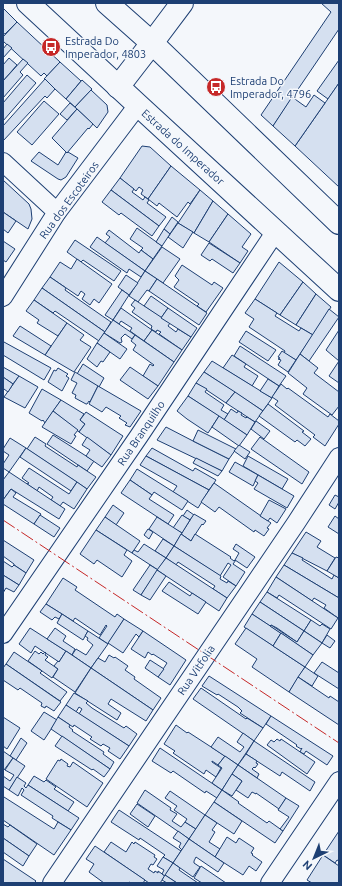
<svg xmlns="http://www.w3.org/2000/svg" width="342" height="886" font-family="Ubuntu,sans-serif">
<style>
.building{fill:#d5e0f0;stroke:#1d3f73}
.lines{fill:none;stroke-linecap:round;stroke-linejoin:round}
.minor-casing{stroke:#1d3f73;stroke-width:20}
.tertiary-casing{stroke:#1d3f73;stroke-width:24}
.secondary-casing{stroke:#1d3f73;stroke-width:24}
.minor{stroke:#f4f7fb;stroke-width:18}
.tertiary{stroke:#f4f7fb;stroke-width:22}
.secondary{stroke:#f4f7fb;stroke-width:22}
.power{stroke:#c62828;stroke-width:1;stroke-dasharray:14 3 2 3;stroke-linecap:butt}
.labels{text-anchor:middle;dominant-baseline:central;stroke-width:3;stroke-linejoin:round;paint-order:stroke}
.poi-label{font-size:11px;fill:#1d3f73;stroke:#f4f7fb;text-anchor:start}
.street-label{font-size:11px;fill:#1d3f73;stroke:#f4f7fb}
</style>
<rect width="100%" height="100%" fill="#f4f7fb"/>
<g class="building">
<polygon points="321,3 339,3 339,29 273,126 261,115 331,12"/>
<polygon points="3,8 17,22 5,34 3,33"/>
<polygon points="17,22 60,62 47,76 44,73 41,76 3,41 3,37"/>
<polygon points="7,44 12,48 3,58 3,49"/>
<polygon points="9,58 17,65 3,81 3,65"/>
<polygon points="23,59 28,63 20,72 23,75 3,98 3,81"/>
<polygon points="339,60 339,83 328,99 317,91"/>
<polygon points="60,62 81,81 66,99 44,79"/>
<polygon points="27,75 36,83 3,121 3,103"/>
<polygon points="45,79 55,89 47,98 45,96 3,141 3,126"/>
<polygon points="82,80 92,89 75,107 66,99"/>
<polygon points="339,83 339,187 295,146"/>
<polygon points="91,90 107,105 108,112 97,128 75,107"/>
<polygon points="314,95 325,103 295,146 273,126 292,97 306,107"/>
<polygon points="44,101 59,114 32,145 17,132"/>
<polygon points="70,103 77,109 67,120 60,114"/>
<polygon points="77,109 93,124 89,129 88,128 67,153 52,138"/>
<polygon points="142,146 150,147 171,166 148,199 141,194 143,190 139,187 136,191 120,178"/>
<polygon points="39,152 58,165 66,152 67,153 68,152 78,158 66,177 61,180 58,179 31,161"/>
<polygon points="171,166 200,190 190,204 188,202 177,217 159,203 157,206 148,199"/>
<polygon points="120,178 134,189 132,192 143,200 145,197 149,200 147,203 166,217 159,226 111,190"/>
<polygon points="3,180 29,204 31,209 32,219 28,229 3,212"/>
<polygon points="111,190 159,226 152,236 121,213 119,215 102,202"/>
<polygon points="200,190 213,201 194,233 178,223"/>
<polygon points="213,201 228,214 209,242 194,233"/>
<polygon points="3,212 16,221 8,233 3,229"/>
<polygon points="228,214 251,234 242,247 248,251 240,263 209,242"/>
<polygon points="172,217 178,222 170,234 164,229"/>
<polygon points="178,223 193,232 183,248 168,237"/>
<polygon points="137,228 162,246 153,259 141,250 143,248 130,239"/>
<polygon points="164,229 170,234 162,246 156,242"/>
<polygon points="109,230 139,253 141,250 153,259 145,271 105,243 110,237 106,234"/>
<polygon points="97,237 145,271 141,277 129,269 127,273 90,247"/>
<polygon points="75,240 121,271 114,281 83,260 81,262 67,252"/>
<polygon points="3,241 15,249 6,262 3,260"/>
<polygon points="209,243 240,263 233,273 212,259 210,261 201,255"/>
<polygon points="162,247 180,259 163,283 145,271"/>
<polygon points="77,259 112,284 99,303 94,299 90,305 82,299 85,294 81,291 78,296 50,277 60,262 71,269"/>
<polygon points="279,262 303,282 280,315 255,299"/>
<polygon points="182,265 212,285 214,282 223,288 206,312 197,306 199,304 174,287 179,280 175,276"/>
<polygon points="145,271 157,279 149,291 147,290 138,302 129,296"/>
<polygon points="126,275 138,283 129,295 118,287"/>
<polygon points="50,277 66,288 65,290 111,322 105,332 42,288"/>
<polygon points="157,279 207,313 199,325 149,291"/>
<polygon points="303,282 316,294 296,325 280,315"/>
<polygon points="42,288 105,332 99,341 55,311 53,313 34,300"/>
<polygon points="122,290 129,295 113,320 105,315"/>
<polygon points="316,294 331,307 313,335 296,325"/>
<polygon points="151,296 168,308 161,318 144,306"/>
<polygon points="255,299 277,313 275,316 299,331 301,328 313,335 296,360 284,353 285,351 249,327 254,319 245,313"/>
<polygon points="34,300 67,323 58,336 37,323 39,320 26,311"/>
<polygon points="135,300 170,323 168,326 176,332 178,329 191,337 182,350 159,334 161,332 157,330 156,332 151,329 152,326 132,312 135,308 131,305"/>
<polygon points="121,308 152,330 144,341 130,331 132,328 121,321 119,324 113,320"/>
<polygon points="168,308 197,328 191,337 161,318"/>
<polygon points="329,309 339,317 309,361 300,354"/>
<polygon points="113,320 135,335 132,339 125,334 121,338 122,342 120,343 104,333"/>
<polygon points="67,323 84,335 80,340 91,347 74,372 45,355"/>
<polygon points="20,326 51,346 45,355 13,336"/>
<polygon points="152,330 182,350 174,362 144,341"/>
<polygon points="339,330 339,361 326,350"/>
<polygon points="246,331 276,350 268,361 239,342"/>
<polygon points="104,333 127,349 120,359 97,343"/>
<polygon points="135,335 174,362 158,386 143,376 150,364 153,366 154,365 133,350 136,345 131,341"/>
<polygon points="4,342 51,368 44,380 3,355 3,343"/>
<polygon points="97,343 110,352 103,362 101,361 97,367 87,359"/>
<polygon points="240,346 286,376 279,386 234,356"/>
<polygon points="282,351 296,360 288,372 278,365 281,360 278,359 280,358 278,357"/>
<polygon points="300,354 318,368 314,373 339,392 339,406 332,415 303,394 307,388 288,373"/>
<polygon points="232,355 246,364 244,367 258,376 252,386 223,368"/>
<polygon points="212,361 272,398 263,411 204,372"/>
<polygon points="339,361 339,383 329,376"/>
<polygon points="83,364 104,378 99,387 77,374"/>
<polygon points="3,367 19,376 13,384 3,377"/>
<polygon points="130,367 158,386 148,399 120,380"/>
<polygon points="58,368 68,374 66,376 69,378 62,391 48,382 54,370 56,371"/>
<polygon points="75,372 98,386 90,402 89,401 87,404 86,404 75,398 76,395 72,393 77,383 71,380"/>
<polygon points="204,372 235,392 226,403 196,383"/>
<polygon points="19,376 38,387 25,408 4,397"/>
<polygon points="3,377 13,384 8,392 4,389 3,391"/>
<polygon points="268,379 279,386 272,398 260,391"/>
<polygon points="196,383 207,389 205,392 224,405 221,410 228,414 224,420 188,396"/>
<polygon points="281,384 287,389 288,388 328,417 330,414 339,421 339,424 325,446 313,437 315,435 275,405 278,401 272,397"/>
<polygon points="98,386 141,411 130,427 125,425 127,423 119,418 121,416 106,407 102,412 89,404"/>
<polygon points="42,389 61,400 45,423 43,420 42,421 29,413"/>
<polygon points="235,392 263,411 255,422 226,403"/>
<polygon points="188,396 219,416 208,433 187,419 177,411"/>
<polygon points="61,400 84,414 80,420 85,424 79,432 53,411"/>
<polygon points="268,404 304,431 302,432 311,439 305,446 297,440 295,442 259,416"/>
<polygon points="231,409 237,413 238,411 242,413 241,415 246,418 247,417 255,422 247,435 224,420"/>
<polygon points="53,411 78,430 74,435 76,436 71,444 42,427"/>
<polygon points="86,412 123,436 111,455 79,432 85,424 80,420"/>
<polygon points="219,416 247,435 239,446 212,427"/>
<polygon points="256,421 270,431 264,439 251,429"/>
<polygon points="166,427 193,441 229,459 222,471 157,440"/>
<polygon points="198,430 236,449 229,459 193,441"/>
<polygon points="53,435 94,461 87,471 47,444"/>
<polygon points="35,437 46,444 45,446 77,467 78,465 96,477 87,489 27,449"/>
<polygon points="87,437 111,455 102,467 86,456 90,450 82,445"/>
<polygon points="260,437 309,472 302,484 251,449"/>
<polygon points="10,438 26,448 9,472 3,468 3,464 9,455 3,451 3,449"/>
<polygon points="239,445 250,452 245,459 234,451"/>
<polygon points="26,448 77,482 71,491 20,457"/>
<polygon points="152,448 193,471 195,468 216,480 214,483 209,490 146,456"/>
<polygon points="146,456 209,490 198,508 173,492 177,486 140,465"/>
<polygon points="248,456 288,479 282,489 243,466"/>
<polygon points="196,458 222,471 218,476 193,463"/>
<polygon points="235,462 258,475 253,486 229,472"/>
<polygon points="29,468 69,494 77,482 87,489 74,509 63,502 60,506 51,500 53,497 39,487 37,491 27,484 29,483 22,478"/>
<polygon points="137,469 188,501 182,510 154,492 152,495 130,480"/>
<polygon points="9,472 65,509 59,519 11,489 3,500 3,480"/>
<polygon points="258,475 294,496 287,508 254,489 258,483 255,481"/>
<polygon points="130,480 152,495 149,499 174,515 168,524 121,493"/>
<polygon points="214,483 271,523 267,528 269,529 264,536 255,530 254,532 219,507 215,512 201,502"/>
<polygon points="11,489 16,493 13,497 41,514 34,524 3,504 3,500"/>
<polygon points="335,495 339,497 339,502 335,509 329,505"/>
<polygon points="269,500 286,509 277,523 270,518 268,521 260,516"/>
<polygon points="113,505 124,513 116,525 105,517"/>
<polygon points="187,510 194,515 190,520 183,516"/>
<polygon points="194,514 206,521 203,525 202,524 191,541 181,534"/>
<polygon points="40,515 60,528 54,537 34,524"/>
<polygon points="182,515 190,520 182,533 173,528"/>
<polygon points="335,516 339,519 339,534 328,527"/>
<polygon points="105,517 140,541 132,553 96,530"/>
<polygon points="157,517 182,533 174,546 149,529"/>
<polygon points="148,529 153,532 149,539 144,535"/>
<polygon points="96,530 127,550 124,555 132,561 122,577 97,560 94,564 80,554"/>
<polygon points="306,532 321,541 317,547 335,558 327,571 292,553"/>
<polygon points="181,534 191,541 195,534 231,557 230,558 234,561 235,560 236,560 233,564 245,572 236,586 223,577 231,565 228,563 220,576 174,546"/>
<polygon points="163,539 174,546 166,558 155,551"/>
<polygon points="3,540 34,560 26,573 14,565 14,564 3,556"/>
<polygon points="144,544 166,558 158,570 132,553 134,550 138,552"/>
<polygon points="236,544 255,557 247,568 235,560 239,553 233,549"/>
<polygon points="174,546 221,576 220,579 227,583 228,581 236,586 227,598 213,589 215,586 178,562 176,565 166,558"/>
<polygon points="292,553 303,558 302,560 332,579 334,575 339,578 339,598 284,565"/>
<polygon points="336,557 339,558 339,578 327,571"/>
<polygon points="166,558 227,598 219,611 157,570"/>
<polygon points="3,561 12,567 14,565 26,573 19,585 3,575"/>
<polygon points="150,565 158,570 141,595 133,590"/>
<polygon points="284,565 339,598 339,617 338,618 324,608 326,605 314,598 312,601 276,577"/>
<polygon points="157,570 166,576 150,600 141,595"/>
<polygon points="3,575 19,585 14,592 6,588 3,593"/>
<polygon points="276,577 338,618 331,629 279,595 277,598 267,592"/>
<polygon points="63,578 77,587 75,590 115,617 117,614 124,619 108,644 99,638 107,626 106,625 100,635 75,618 73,621 46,604"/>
<polygon points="169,582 190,596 192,593 206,602 198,614 162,591"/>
<polygon points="267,592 311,620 304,631 260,602"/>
<polygon points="260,602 304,631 297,642 277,628 271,625 270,626 252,614"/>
<polygon points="46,604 62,614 59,619 55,617 52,620 40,612"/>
<polygon points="62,614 88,631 83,640 57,623"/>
<polygon points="252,614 281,633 273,646 244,627"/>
<polygon points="124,619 143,631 139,637 136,634 123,653 108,643"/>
<polygon points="311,620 320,626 322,624 330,629 322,643 304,631"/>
<polygon points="271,625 297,642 304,631 322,643 313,655 270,626"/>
<polygon points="30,628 66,651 59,662 35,646 31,653 19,644"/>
<polygon points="55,628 66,636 63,641 75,649 72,655 47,639"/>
<polygon points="246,628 305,667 289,692 252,667 257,659 235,644"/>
<polygon points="88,631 108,644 91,668 72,655 76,649 86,655 93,645 87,640 88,638 85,636"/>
<polygon points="143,631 186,660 170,685 158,677 167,663 153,654 152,655 148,652 145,658 131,649"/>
<polygon points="281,633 313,655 305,667 273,646"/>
<polygon points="327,635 335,641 330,648 322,643"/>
<polygon points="35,651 39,654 41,652 43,654 45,652 46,653 45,655 48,657 45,660 58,669 52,678 28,661"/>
<polygon points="66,651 91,668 75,692 53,677 58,669 54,666 58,661 59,662"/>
<polygon points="14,652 42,671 40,673 67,692 60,701 6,664"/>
<polygon points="109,655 114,658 115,657 128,666 125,670 135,677 134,679 161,698 153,710 91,668 98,658 105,662"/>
<polygon points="150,660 164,669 158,677 145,668"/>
<polygon points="322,662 339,673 339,689 314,673"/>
<polygon points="6,664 61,702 54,711 46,706 45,708 41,706 42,703 20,688 18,690 3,680 3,668"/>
<polygon points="305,667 318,676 312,686 298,677"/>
<polygon points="91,668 153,710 146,721 111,699 108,704 121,713 117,720 75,693"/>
<polygon points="209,676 271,716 263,728 240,713 242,711 238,707 218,694 217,695 202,686"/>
<polygon points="298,677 329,698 330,696 339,702 339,725 289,692"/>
<polygon points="201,688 246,719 247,718 263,728 254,741 193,699"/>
<polygon points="74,693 88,701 86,703 92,708 124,728 126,726 137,734 129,746 79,714 82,709 79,707 76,712 66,705"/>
<polygon points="66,705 129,746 120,759 108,751 110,748 103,744 101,746 90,739 92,737 74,725 73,727 58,717"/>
<polygon points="44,712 57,720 44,740 31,731"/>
<polygon points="271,716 333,756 327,765 306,751 304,754 300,752 302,748 301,749 296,746 297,745 266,724"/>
<polygon points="3,717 20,728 7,749 3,746"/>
<polygon points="58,717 70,725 69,727 73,730 72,731 104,752 103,754 114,762 110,769 51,729"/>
<polygon points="176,725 187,733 188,732 225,756 218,765 212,761 212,762 221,768 216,777 206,770 204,774 173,753 175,751 164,744"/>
<polygon points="243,733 254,741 238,765 211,747 218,737 240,752 244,747 237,742"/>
<polygon points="62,736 110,769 104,777 93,769 92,770 55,746"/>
<polygon points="21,738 27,743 16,760 10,756"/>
<polygon points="277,739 280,741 281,739 315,762 307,774 267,745 271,740 274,742"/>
<polygon points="254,741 315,782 310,791 282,772 280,776 246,754"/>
<polygon points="160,748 222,790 217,798 206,791 205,793 173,771 171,773 152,761"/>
<polygon points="3,751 13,758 4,770 3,769"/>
<polygon points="246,754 257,761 256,763 258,764 255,768 254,767 252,769 259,774 257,778 238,765"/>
<polygon points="225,756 238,765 222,790 212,783 222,768 218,765"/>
<polygon points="13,758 25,766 9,790 3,786 3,776 10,781 14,775 5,770"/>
<polygon points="61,759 68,764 67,766 70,767 73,762 103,783 87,807 46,779 58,760 60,761"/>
<polygon points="238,765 286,798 279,809 256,793 256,794 252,792 248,798 236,790 242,781 232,774"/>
<polygon points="232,774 242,781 232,796 222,790"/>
<polygon points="34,776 44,782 46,780 56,787 54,789 74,802 68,811 28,785"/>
<polygon points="17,777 26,783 24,786 26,788 28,785 79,818 71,830 52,818 53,816 21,795 24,790 22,788 18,796 9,790"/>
<polygon points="145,790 171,808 170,810 177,814 172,821 181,827 185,822 196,829 189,839 137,803"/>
<polygon points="222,790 239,802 238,803 267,823 269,821 283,831 275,843 214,802"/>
<polygon points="170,791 205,815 196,829 185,822 187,819 174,810 177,806 165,798"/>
<polygon points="4,797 54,829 58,822 71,830 54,855 3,820 3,798"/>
<polygon points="286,798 299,806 283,831 280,829 289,817 278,810"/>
<polygon points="214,802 242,821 234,834 205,815"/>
<polygon points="137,804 155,816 148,827 130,814"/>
<polygon points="119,810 181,851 173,863 163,857 165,855 140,838 139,840 111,822"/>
<polygon points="205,815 217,823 212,830 215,832 209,842 220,849 215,857 189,839"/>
<polygon points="3,824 8,827 10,825 37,844 29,856 3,838"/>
<polygon points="178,831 189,839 182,850 179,847 181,843 173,838"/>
<polygon points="339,831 339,861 337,860 335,863 323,855"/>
<polygon points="227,837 236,843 239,838 254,848 251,853 253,854 252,855 262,862 256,871 249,866 243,875 215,857"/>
<polygon points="3,838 29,856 23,866 3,852"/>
<polygon points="189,839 224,863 218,872 196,857 194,861 194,863 200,867 193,877 173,863"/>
<polygon points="111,842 126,852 132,842 134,844 135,842 155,855 154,857 157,859 153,865 151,864 148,869 154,873 155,871 158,873 158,871 165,876 160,883 149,883 104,852"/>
<polygon points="95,846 145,880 143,883 131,883 129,882 128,883 104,883 89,872 94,864 86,859"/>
<polygon points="323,855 339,866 339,883 312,883 307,880"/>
<polygon points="163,857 173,863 165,876 162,874 164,870 157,866"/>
<polygon points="3,859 36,881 34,883 3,883"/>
<polygon points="173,863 180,868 179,870 198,883 177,883 165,875"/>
<polygon points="201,866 226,883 202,883 194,878"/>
<polygon points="165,875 177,883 167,883 162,880"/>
</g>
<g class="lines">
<defs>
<g id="minor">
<polyline points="3,162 57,212"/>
<polyline points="3,297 57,212 138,105"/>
<polyline points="3,634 139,436 276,231"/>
<polyline points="52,883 296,523 339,457"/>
<polyline points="270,883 339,781"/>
</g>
<polyline id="tertiary" points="118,87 152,43 182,3"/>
<g id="secondary">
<polyline points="28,3 138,105 339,290"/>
<polyline points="107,3 152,43 339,223"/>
</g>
</defs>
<use href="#minor" class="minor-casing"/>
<use href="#tertiary" class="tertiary-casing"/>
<use href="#secondary" class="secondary-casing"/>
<use href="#minor" class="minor"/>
<use href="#tertiary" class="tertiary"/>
<use href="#secondary" class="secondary"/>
<polyline class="power" points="3,520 339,743"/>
</g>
<defs>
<symbol id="bus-disc" viewBox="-11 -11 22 22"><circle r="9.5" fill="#c62828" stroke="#f4f7fb"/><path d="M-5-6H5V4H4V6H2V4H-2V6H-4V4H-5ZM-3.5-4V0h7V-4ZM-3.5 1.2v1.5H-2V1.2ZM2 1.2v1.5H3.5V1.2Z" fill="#fff"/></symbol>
</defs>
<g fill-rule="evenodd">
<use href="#bus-disc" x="40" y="36" width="22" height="22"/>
<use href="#bus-disc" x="205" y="76" width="22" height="22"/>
</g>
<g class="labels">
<g class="poi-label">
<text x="65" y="41">Estrada Do<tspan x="65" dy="13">Imperador, 4803</tspan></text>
<text x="230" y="81">Estrada Do<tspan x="230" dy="13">Imperador, 4796</tspan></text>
</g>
<g class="street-label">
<text transform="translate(183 147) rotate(42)">Estrada do Imperador</text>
<text transform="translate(69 200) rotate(-54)">Rua dos Escoteiros</text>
<text transform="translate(141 433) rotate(-56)">Rua Branquilho</text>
<text transform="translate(196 670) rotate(-56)">Rua Vitfolia</text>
</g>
</g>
<rect width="342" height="886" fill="none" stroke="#1d3f73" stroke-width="8"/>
<g transform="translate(314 858) rotate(223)" stroke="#f4f7fb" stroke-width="3" paint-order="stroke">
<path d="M0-3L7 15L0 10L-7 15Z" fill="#1d3f73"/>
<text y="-6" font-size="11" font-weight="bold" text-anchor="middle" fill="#1d3f73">N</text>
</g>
</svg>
